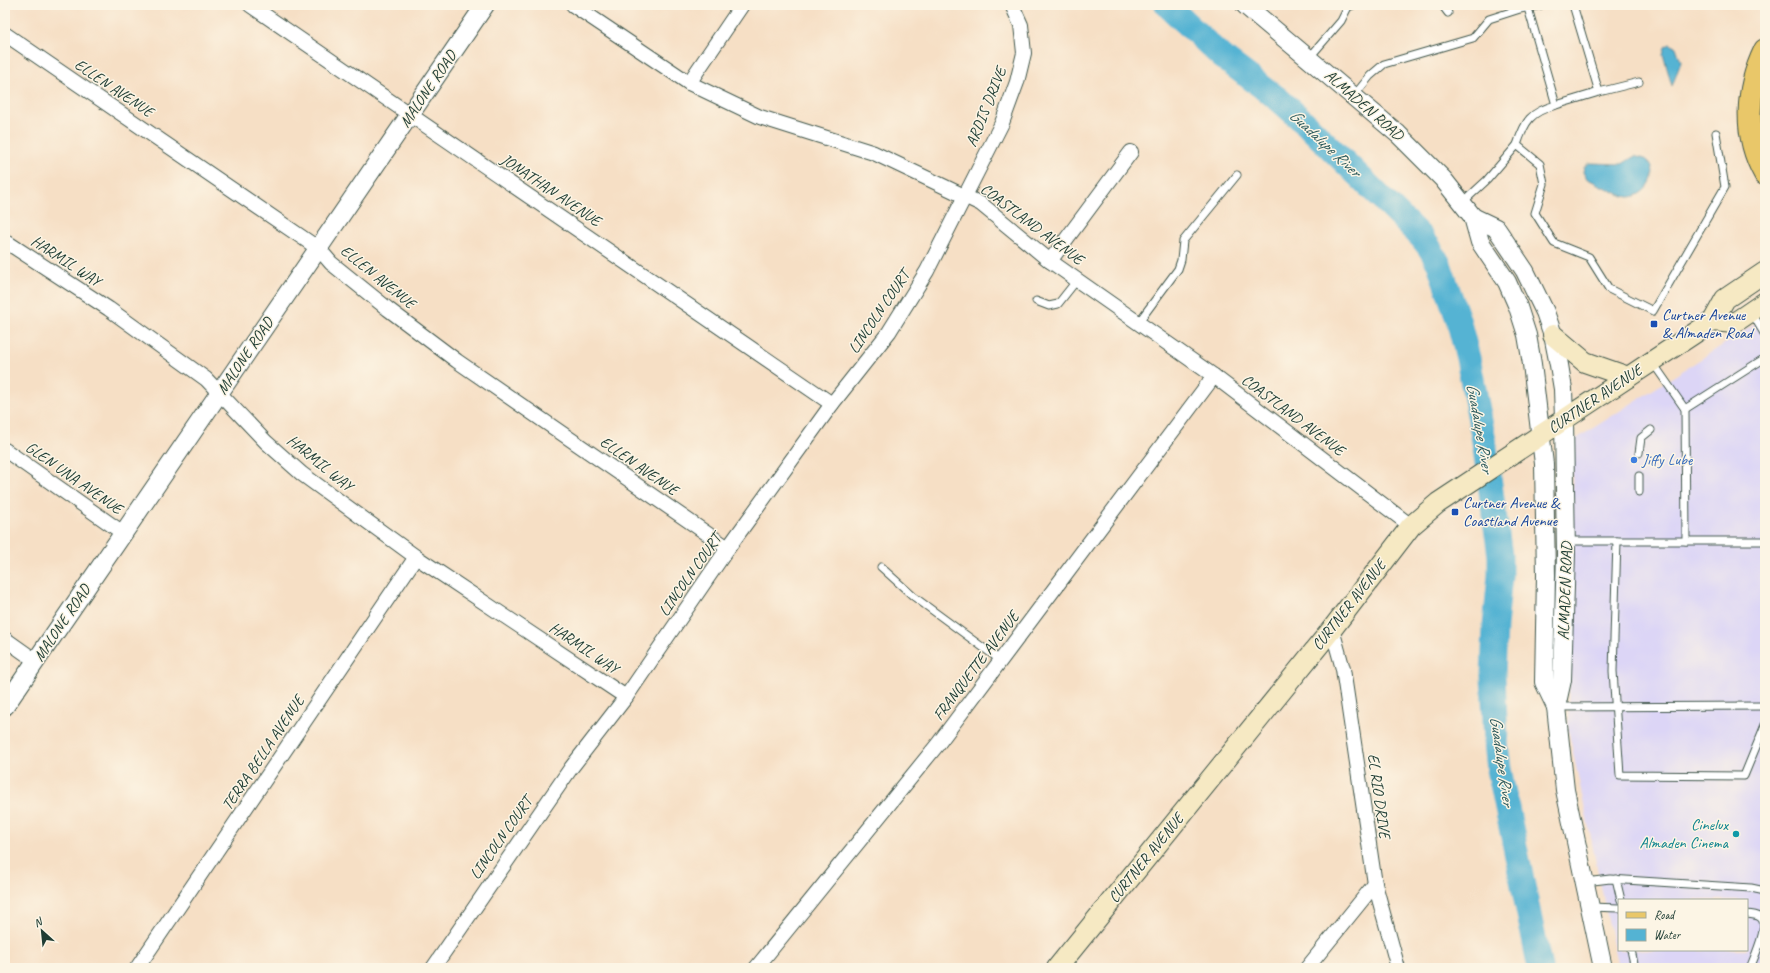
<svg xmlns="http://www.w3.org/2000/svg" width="1770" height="973" font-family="Caveat,sans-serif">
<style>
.built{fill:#dcd5f6;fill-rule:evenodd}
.water{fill:#54b3d3;stroke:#3a7884}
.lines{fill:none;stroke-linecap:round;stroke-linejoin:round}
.river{stroke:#54b3d3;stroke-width:25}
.service-casing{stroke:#3f554a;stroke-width:9}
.minor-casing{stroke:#3f554a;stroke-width:16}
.tertiary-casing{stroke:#3f554a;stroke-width:20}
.secondary-casing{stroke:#3f554a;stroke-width:22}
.primary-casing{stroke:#3f554a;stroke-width:24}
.service{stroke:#fff;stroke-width:7}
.minor{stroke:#fff;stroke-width:14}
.tertiary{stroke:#fff;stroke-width:18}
.secondary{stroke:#f6e9c3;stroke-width:20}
.primary{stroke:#e9c769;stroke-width:22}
.transit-dot{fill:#1a4fb4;stroke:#fcf5e5;stroke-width:1.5}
.shop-dot{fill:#3f7fe0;stroke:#fcf5e5;stroke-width:1.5}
.culture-dot{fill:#0f9aa8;stroke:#fcf5e5;stroke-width:1.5}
.labels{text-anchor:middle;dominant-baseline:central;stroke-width:3;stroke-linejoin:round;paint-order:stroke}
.street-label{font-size:16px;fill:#1f3d34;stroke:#fcf5e5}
.transit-label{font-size:16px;fill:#164399;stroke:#fcf5e5;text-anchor:start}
.shop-label{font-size:16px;fill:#366cbe;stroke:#fcf5e5;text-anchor:start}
.culture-label{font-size:16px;fill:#0d838f;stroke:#fcf5e5;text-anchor:end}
.water-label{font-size:17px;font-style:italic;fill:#2c5a5c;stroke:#fcf5e5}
</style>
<rect width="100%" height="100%" fill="#fcf5e5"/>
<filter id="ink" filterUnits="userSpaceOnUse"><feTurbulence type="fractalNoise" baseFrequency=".025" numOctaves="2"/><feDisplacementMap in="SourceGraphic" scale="8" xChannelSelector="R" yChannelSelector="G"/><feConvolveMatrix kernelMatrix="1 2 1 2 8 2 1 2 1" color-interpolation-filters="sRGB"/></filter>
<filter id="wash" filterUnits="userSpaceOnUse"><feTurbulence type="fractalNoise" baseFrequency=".012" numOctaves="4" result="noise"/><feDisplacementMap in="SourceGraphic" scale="16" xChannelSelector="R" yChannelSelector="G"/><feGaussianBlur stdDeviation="0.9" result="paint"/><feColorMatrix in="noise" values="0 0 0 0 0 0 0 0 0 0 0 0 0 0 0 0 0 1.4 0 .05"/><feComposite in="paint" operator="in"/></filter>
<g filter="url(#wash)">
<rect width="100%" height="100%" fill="#f6dfc5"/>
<path class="built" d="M 1765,318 L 1765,968 L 1618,968 L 1568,728 L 1573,441 ZM 1619,900 L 1747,900 L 1747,950 L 1619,950 Z"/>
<g class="water">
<polygon points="1670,44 1676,47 1681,62 1672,86 1663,54 1665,47"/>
<path d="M 1635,156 C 1639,158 1644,158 1647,161 C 1662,173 1645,197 1629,197 C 1622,197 1594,182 1586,178 L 1583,172 L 1584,167 L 1589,163 L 1622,164 Z"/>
</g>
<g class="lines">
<polyline class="river" points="1167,5 1221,56 1277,98 1302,120 1421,237 1429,247 1439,264 1458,319 1468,358 1484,441 1500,556 1500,575 1495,626 1493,676 1496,743 1499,769 1540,968"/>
</g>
</g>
<g filter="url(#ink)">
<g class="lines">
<defs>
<g id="service">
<polyline points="1442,5 1448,13"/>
<polyline points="1528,8 1556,105 1599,92 1573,5"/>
<polyline points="1309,58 1341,21 1348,7 1353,5"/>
<polyline points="1599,92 1639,82"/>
<polyline points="1354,96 1370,76 1384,64 1473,38 1489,19 1520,9 1541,5"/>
<path d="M 1517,145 C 1525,121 1530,112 1556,105"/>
<polyline points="1462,203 1487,180 1517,145 1540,164 1544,184 1535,213 1554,243 1589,257 1609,289 1653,311 1725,187 1716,133"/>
<polyline points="1036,301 1049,306 1058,304 1077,280"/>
<polyline points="1752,313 1765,335"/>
<polyline points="1138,323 1178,269 1181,260 1183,241 1237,175"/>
<polyline points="1653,363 1685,409 1686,541"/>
<polyline points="1685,409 1765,358"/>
<polyline points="1639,453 1641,438 1651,430"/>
<polyline points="1639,476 1639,492"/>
<polyline points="1566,541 1765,541"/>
<polyline points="1617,541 1613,671 1620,775 1744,776 1765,725"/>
<polyline points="881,567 913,596 1000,660"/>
<polyline points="1557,707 1765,706"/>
<polyline points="1616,879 1621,900"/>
<polyline points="1585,882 1610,879 1751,888 1765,891"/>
<polyline points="1590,907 1619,908"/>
<path d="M 1747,914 C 1752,915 1758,914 1762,919 C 1768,928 1754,958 1750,968"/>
<polyline points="1631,950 1635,968"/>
</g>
<g id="minor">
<polyline points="250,5 832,404"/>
<polyline points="573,5 689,83 760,117 874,153 981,204 1050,261 1214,376 1411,526"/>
<polyline points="5,34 303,238 319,249 331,263 388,309 457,361 728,548"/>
<polyline points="689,83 742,5"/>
<polyline points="5,241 109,309 206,379 266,442 302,474 416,557 626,697"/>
<polyline points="1050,261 1131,152"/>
<polyline points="5,450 123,533"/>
<polyline points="1332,629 1343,669 1375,884 1398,968"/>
<polyline points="5,639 36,661"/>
<polyline points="137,968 416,557"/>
<polyline points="433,968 571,768 626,697 728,548 832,404 889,332 927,271 1002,123 1017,82 1024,53 1021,25 1012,5"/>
<polyline points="756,968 938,744 1214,376"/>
<polyline points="1307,968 1375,884"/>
</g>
<g id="tertiary">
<polyline points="1245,5 1398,134 1443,179 1473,217 1480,242 1507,282 1518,307 1527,335 1532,364 1544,464 1546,575 1544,682 1556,707"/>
<polyline points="1473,217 1496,228 1525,271 1545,312 1553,335 1559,365 1563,389 1564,419 1566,554 1562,680 1556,707 1565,790 1603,968"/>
<polyline points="5,706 485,5"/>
</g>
<g id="secondary">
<polyline points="1713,321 1734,323 1765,302"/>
<polyline points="1553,335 1585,362 1628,377"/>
<polyline points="1057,968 1332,629 1411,526 1438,503 1713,321 1725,299 1765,272"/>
</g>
<path id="primary" d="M 1765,50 C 1746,89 1743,135 1765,174"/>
</defs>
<use href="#service" class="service-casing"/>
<use href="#minor" class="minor-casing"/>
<use href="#tertiary" class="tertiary-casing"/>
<use href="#secondary" class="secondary-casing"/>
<use href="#primary" class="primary-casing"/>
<use href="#service" class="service"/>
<use href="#minor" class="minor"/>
<use href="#tertiary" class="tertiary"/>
<use href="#secondary" class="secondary"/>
<use href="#primary" class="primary"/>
</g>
</g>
<g class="transit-dot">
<rect x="1650" y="320" width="8" height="8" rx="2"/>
<rect x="1451" y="508" width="8" height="8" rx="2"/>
</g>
<circle class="shop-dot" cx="1634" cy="460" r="4"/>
<circle class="culture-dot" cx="1736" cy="834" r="4"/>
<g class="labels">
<g class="street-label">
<text transform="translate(114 88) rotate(34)">ELLEN AVENUE</text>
<text transform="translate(428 89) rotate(-56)">MALONE ROAD</text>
<text transform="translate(1364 105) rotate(41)">ALMADEN ROAD</text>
<text transform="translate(986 107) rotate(-68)">ARDIS DRIVE</text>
<text transform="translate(551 190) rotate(34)">JONATHAN AVENUE</text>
<text transform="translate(1032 224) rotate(37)">COASTLAND AVENUE</text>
<text transform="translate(66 261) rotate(33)">HARMIL WAY</text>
<text transform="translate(378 277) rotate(39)">ELLEN AVENUE</text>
<text transform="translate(879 312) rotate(-56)">LINCOLN COURT</text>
<text transform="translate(245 356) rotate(-56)">MALONE ROAD</text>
<text transform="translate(1595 399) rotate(-34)">CURTNER AVENUE</text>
<text transform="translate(1293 415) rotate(37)">COASTLAND AVENUE</text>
<text transform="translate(320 463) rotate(39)">HARMIL WAY</text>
<text transform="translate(639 466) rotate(35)">ELLEN AVENUE</text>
<text transform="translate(74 478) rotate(35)">GLEN UNA AVENUE</text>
<text transform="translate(690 575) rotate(-55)">LINCOLN COURT</text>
<text transform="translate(1565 591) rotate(-88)">ALMADEN ROAD</text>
<text transform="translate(1349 605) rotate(-52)">CURTNER AVENUE</text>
<text transform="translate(62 623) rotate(-56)">MALONE ROAD</text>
<text transform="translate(584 648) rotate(34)">HARMIL WAY</text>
<text transform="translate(976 666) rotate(-53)">FRANQUETTE AVENUE</text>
<text transform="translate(263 753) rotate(-56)">TERRA BELLA AVENUE</text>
<text transform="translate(1379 796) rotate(82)">EL RIO DRIVE</text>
<text transform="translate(501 838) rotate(-55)">LINCOLN COURT</text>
<text transform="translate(1146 858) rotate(-51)">CURTNER AVENUE</text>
</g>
<g class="transit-label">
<text x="1662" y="315">Curtner Avenue<tspan x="1662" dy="18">&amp; Almaden Road</tspan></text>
<text x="1463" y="503">Curtner Avenue &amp;<tspan x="1463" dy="18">Coastland Avenue</tspan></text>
</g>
<g class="shop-label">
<text x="1642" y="460">Jiffy Lube</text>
</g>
<g class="culture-label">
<text x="1728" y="825">Cinelux<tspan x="1728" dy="18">Almaden Cinema</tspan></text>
</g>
<g class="water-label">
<text transform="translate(1325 143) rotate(43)">Guadalupe River</text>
<text transform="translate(1480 428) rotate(80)">Guadalupe River</text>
<text transform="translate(1502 761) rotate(82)">Guadalupe River</text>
</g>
</g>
<rect width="1770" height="973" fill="none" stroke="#fcf5e5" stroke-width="20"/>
<rect x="1618" y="899" width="130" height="52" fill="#fcf5e5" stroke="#a4ab9e"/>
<rect x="1626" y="912" width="20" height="6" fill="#e9c769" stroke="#a4ab9e"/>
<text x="1654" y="919" font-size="12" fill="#1f3d34">Road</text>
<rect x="1626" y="929" width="20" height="12" fill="#54b3d3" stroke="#a4ab9e"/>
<text x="1654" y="939" font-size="12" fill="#1f3d34">Water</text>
<g transform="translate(42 931) rotate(333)" stroke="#fcf5e5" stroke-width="3" paint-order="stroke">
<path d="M0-3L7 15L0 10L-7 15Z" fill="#1f3d34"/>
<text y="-6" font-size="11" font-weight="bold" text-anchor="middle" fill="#1f3d34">N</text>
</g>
</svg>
